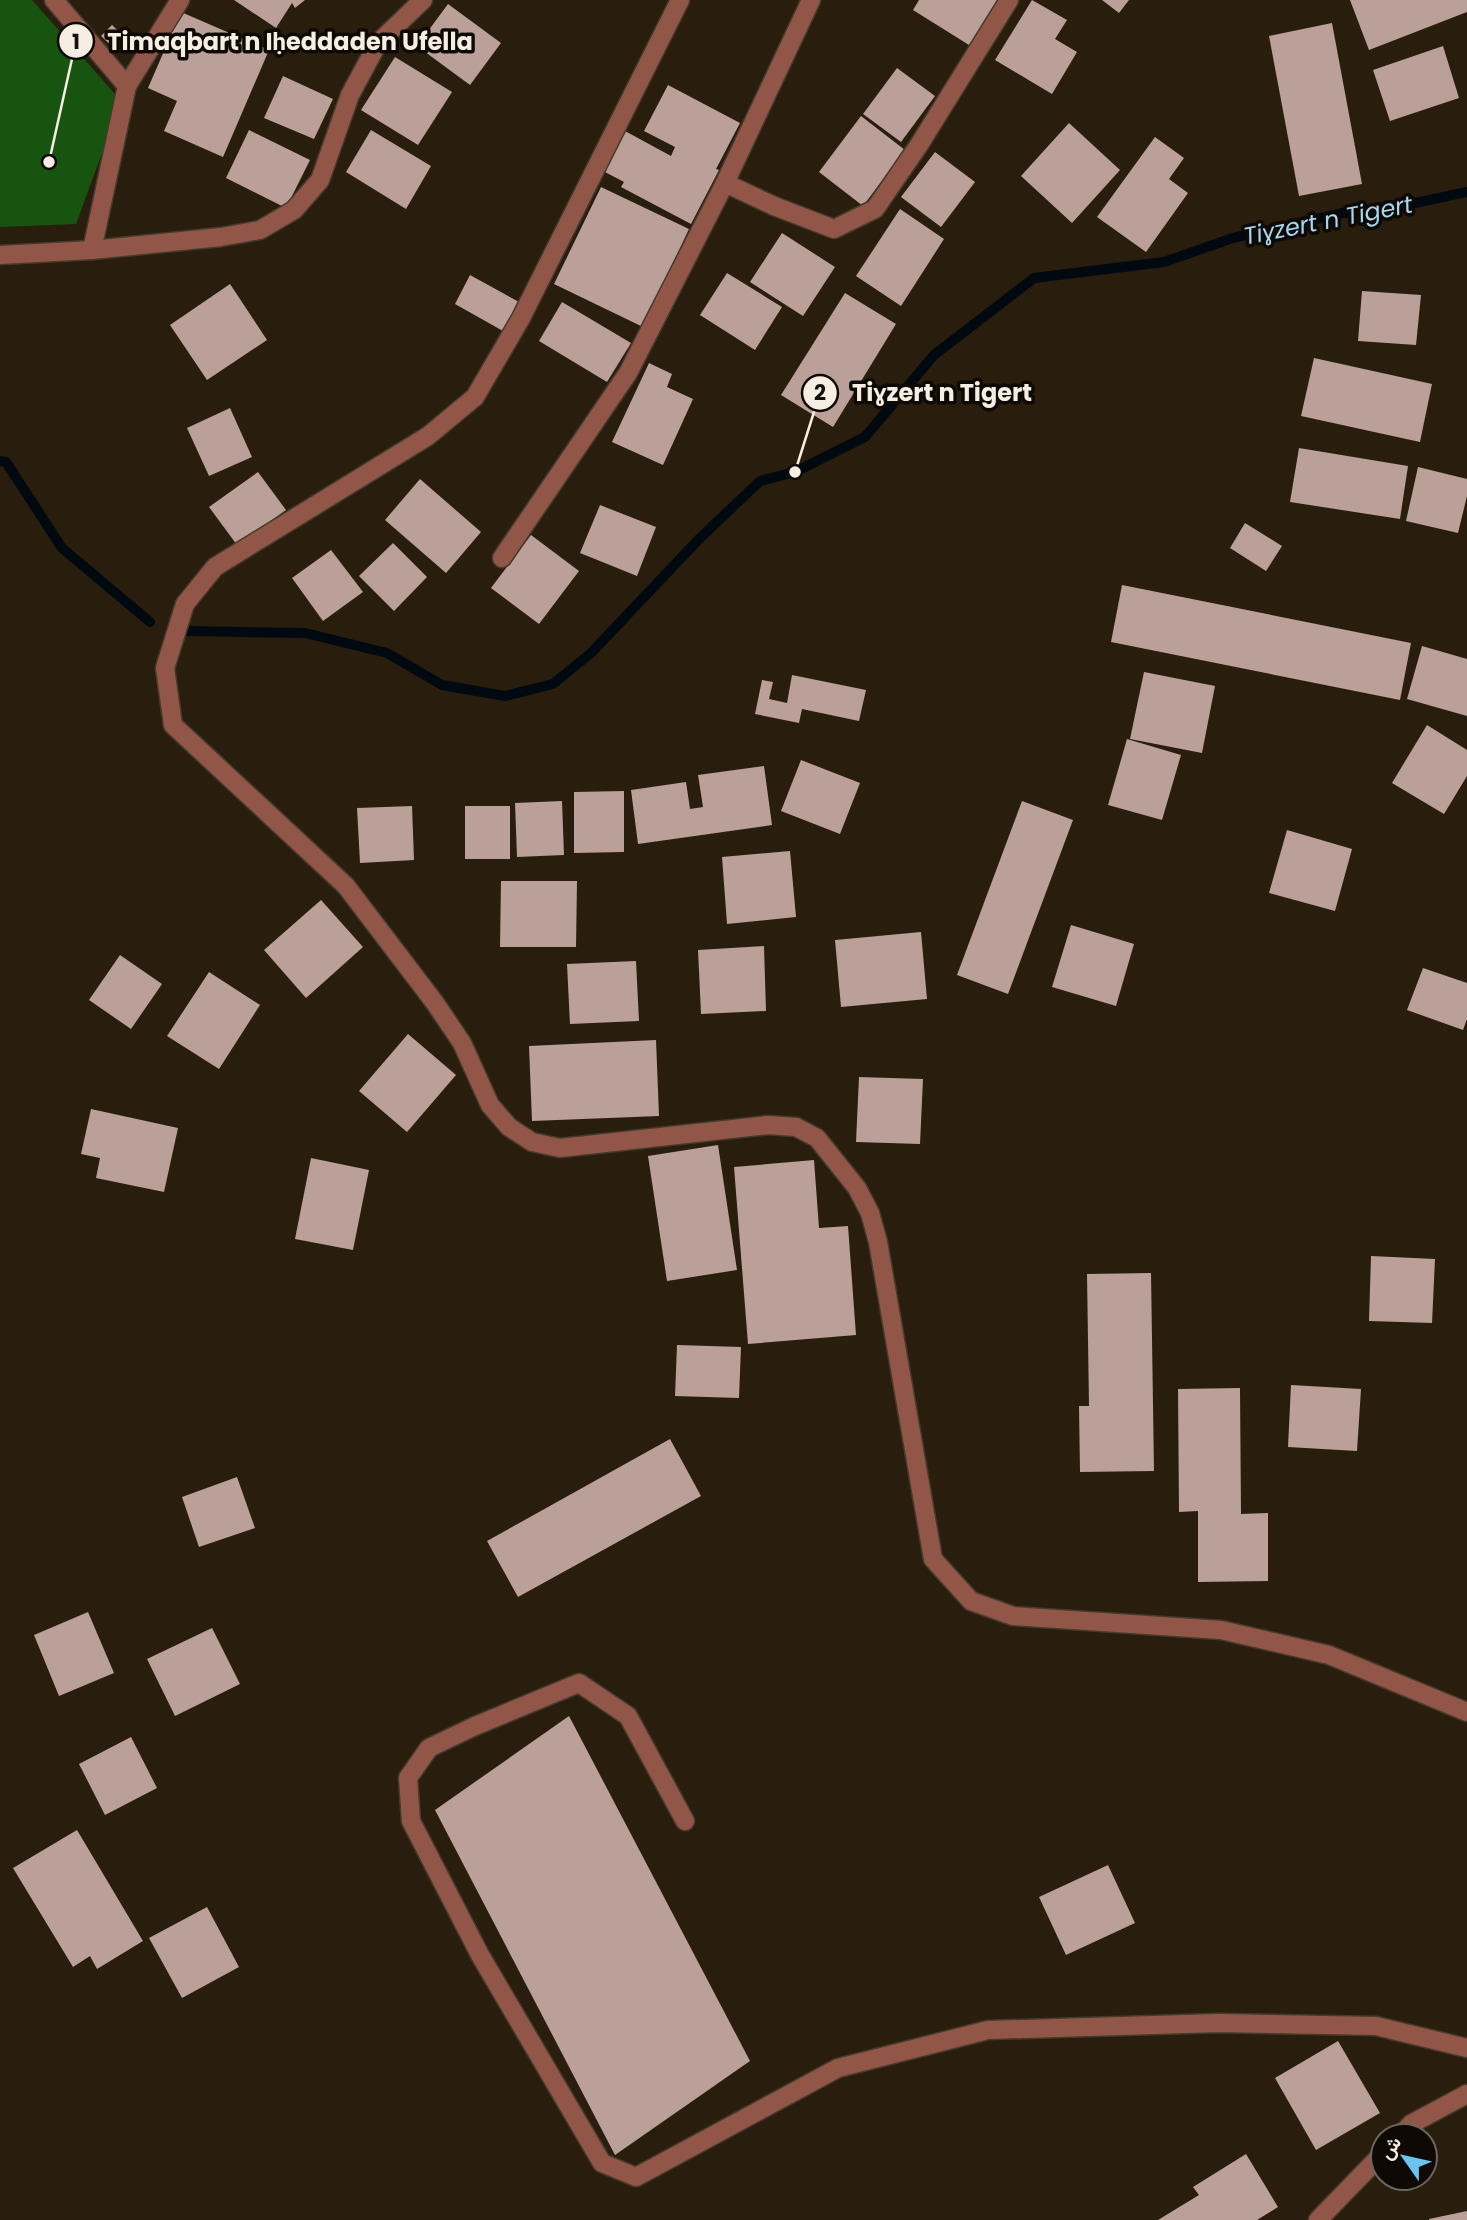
<svg xmlns="http://www.w3.org/2000/svg" width="1467" height="2220" font-family="Poppins,Vazirmatn,sans-serif">
<style>
.green{fill:#17540f}
.lines{fill:none;stroke-linecap:round;stroke-linejoin:round}
.stream{stroke:#00090f;stroke-width:10}
.building{fill:#baa099}
.minor-casing{stroke:#463b2b;stroke-width:21}
.tertiary-casing{stroke:#463b2b;stroke-width:21}
.minor{stroke:#925648;stroke-width:18}
.tertiary{stroke:#925648;stroke-width:18}
.labels{text-anchor:middle;dominant-baseline:central;stroke-width:7;stroke-linejoin:round;paint-order:stroke}
.water-label{font-size:24px;font-style:italic;fill:#a5d8f0;stroke:#0e0904}
.leader{fill:none;stroke:#f6eee3;stroke-width:2.5}
.callout-dot{fill:#f6eee3;stroke:#0e0904;stroke-width:2.5}
.mark-label{font-size:21px;text-anchor:middle;font-weight:bold;fill:#111}
.callout-label{font-size:24px;text-anchor:middle;font-weight:bold;fill:#f6eee3;stroke:#0e0904;stroke-width:7;stroke-linejoin:round;paint-order:stroke}
</style>
<rect width="100%" height="100%" fill="#291e0d"/>
<polygon class="green" points="0,0 32,0 121,101 76,224 0,227"/>
<g class="lines">
<g class="stream">
<polyline points="0,461 6,462 62,548 150,622"/>
<polyline points="187,631 305,633 387,653 442,685 505,696 553,684 591,653 700,538 760,481 795,472 865,437 934,355 1034,278 1164,262 1233,238 1343,213 1373,212 1467,192"/>
</g>
</g>
<g class="building">
<polygon points="234,0 305,0 295,8 292,3 276,28"/>
<polygon points="919,0 999,0 969,45 913,10"/>
<polygon points="1032,0 1067,20 1055,39 1077,52 1052,94 995,60"/>
<polygon points="1102,0 1129,0 1119,13"/>
<polygon points="1350,0 1467,0 1467,12 1369,50"/>
<polygon points="448,4 501,43 470,85 417,46"/>
<polygon points="181,12 269,50 223,157 164,131 177,101 148,88"/>
<polygon points="1332,23 1362,184 1299,196 1269,36"/>
<polygon points="112,25 129,41 118,52 101,36"/>
<polygon points="1443,46 1459,98 1390,121 1373,70"/>
<polygon points="395,57 452,92 418,145 361,110"/>
<polygon points="897,68 935,96 901,142 863,114"/>
<polygon points="283,76 333,99 314,139 264,118"/>
<polygon points="668,85 740,123 716,169 719,170 691,224 621,187 624,182 603,171 625,131 671,156 675,147 644,131"/>
<polygon points="861,116 905,150 863,206 819,172"/>
<polygon points="1069,123 1120,170 1072,223 1021,176"/>
<polygon points="249,130 310,160 286,208 226,178"/>
<polygon points="371,130 431,166 406,209 346,172"/>
<polygon points="1155,137 1184,158 1169,179 1188,193 1146,252 1097,217"/>
<polygon points="935,152 975,182 941,227 901,197"/>
<polygon points="601,187 689,229 643,327 554,284"/>
<polygon points="900,209 944,239 901,306 856,276"/>
<polygon points="782,233 835,267 803,316 750,282"/>
<polygon points="727,273 782,307 755,350 700,315"/>
<polygon points="470,275 519,302 503,331 455,304"/>
<polygon points="230,284 267,340 207,380 170,325"/>
<polygon points="1362,291 1421,295 1416,345 1358,341"/>
<polygon points="845,293 896,324 833,427 781,395"/>
<polygon points="562,302 631,343 607,382 539,341"/>
<polygon points="1314,358 1432,384 1420,442 1301,416"/>
<polygon points="649,363 672,374 667,387 693,399 663,465 612,442"/>
<polygon points="230,408 252,457 209,476 187,428"/>
<polygon points="1299,448 1408,466 1400,519 1290,502"/>
<polygon points="1418,467 1467,479 1467,496 1458,533 1406,521"/>
<polygon points="258,472 286,510 237,545 209,507"/>
<polygon points="420,479 481,532 446,573 385,520"/>
<polygon points="600,505 656,527 637,576 580,553"/>
<polygon points="1245,523 1282,546 1266,571 1230,548"/>
<polygon points="531,535 579,571 539,624 491,588"/>
<polygon points="393,543 427,577 394,611 359,576"/>
<polygon points="331,550 363,592 323,621 292,578"/>
<polygon points="1122,585 1411,643 1400,700 1111,642"/>
<polygon points="1422,646 1467,659 1467,716 1407,699"/>
<polygon points="1144,672 1215,686 1202,753 1130,739"/>
<polygon points="792,675 866,690 859,721 802,709 799,723 755,714 762,680 773,682 769,699 787,703"/>
<polygon points="1427,725 1467,750 1467,776 1444,814 1392,783"/>
<polygon points="1127,739 1181,755 1162,820 1108,805"/>
<polygon points="801,760 860,783 840,834 781,811"/>
<polygon points="764,766 772,825 638,844 631,790 686,782 690,809 703,807 698,775"/>
<polygon points="624,791 624,852 574,853 574,792"/>
<polygon points="562,801 564,855 517,857 515,803"/>
<polygon points="1022,801 1073,820 1008,994 957,975"/>
<polygon points="412,806 414,860 360,863 357,808"/>
<rect x="465" y="806" width="45" height="53"/>
<polygon points="1287,830 1352,849 1335,911 1269,893"/>
<polygon points="790,851 796,917 727,924 722,857"/>
<polygon points="501,881 577,881 576,947 500,947"/>
<polygon points="321,900 363,947 306,998 264,950"/>
<polygon points="1071,925 1134,944 1116,1006 1052,987"/>
<polygon points="921,932 927,999 841,1007 835,940"/>
<polygon points="764,946 766,1011 701,1014 698,950"/>
<polygon points="120,955 162,984 131,1029 89,1000"/>
<polygon points="636,961 639,1021 570,1024 567,964"/>
<polygon points="1423,968 1467,983 1467,1019 1463,1030 1407,1010"/>
<polygon points="209,972 260,1005 219,1069 167,1036"/>
<polygon points="408,1034 456,1075 407,1132 359,1091"/>
<polygon points="656,1040 659,1116 532,1121 529,1046"/>
<polygon points="859,1077 923,1079 920,1144 856,1142"/>
<polygon points="91,1109 178,1128 164,1192 96,1178 100,1158 81,1154"/>
<polygon points="718,1145 737,1270 667,1281 648,1156"/>
<polygon points="311,1158 369,1170 353,1250 295,1239"/>
<polygon points="814,1160 819,1228 848,1226 856,1335 748,1344 734,1167"/>
<polygon points="1371,1256 1435,1259 1432,1323 1369,1321"/>
<polygon points="1151,1273 1154,1471 1080,1472 1079,1406 1089,1406 1087,1274"/>
<polygon points="677,1345 741,1347 739,1398 675,1396"/>
<polygon points="1291,1385 1361,1389 1357,1451 1288,1447"/>
<polygon points="1240,1388 1241,1514 1268,1513 1268,1581 1198,1582 1198,1511 1179,1512 1178,1389"/>
<polygon points="670,1439 701,1496 518,1597 487,1541"/>
<polygon points="237,1477 255,1528 199,1547 182,1497"/>
<polygon points="88,1612 114,1673 59,1696 34,1635"/>
<polygon points="212,1628 240,1684 175,1716 147,1659"/>
<polygon points="569,1716 750,2061 615,2155 435,1810"/>
<polygon points="131,1737 157,1788 105,1815 79,1764"/>
<polygon points="77,1830 143,1941 97,1969 90,1956 73,1967 13,1868"/>
<polygon points="1108,1865 1135,1923 1066,1955 1039,1897"/>
<polygon points="207,1907 239,1967 182,1998 149,1938"/>
<polygon points="1338,2041 1380,2113 1316,2150 1275,2078"/>
<polygon points="1246,2154 1278,2207 1257,2220 1158,2220 1199,2195 1193,2187"/>
<polygon points="1467,2211 1467,2220 1429,2220 1429,2219"/>
</g>
<g class="lines">
<defs>
<g id="minor">
<polyline points="54,0 127,86 92,250"/>
<polyline points="680,0 521,318 475,397 428,436 215,567 185,604 165,668 173,725 346,886 435,1003 462,1043 490,1105 509,1127 532,1142 560,1148 768,1125 796,1127 817,1138 857,1188 870,1213 878,1242 933,1559 971,1601 1013,1616 1221,1630 1329,1655 1467,1712"/>
<polyline points="127,86 180,0"/>
<polyline points="725,183 774,206 834,229 875,209 919,145 1009,0"/>
<polyline points="0,255 92,250 221,237 260,230 294,210 320,180 350,95 378,43 423,0"/>
<polyline points="502,558 628,373 725,183 811,0"/>
<polyline points="685,1821 628,1716 579,1683 475,1726 429,1748 408,1778 411,1821 480,1955 602,2163 636,2177 838,2068 988,2030 1218,2023 1376,2026 1467,2048"/>
</g>
<g id="tertiary">
<polyline points="1400,2136 1411,2124 1467,2094"/>
<polyline points="1318,2220 1383,2153"/>
</g>
</defs>
<use href="#minor" class="minor-casing"/>
<use href="#tertiary" class="tertiary-casing"/>
<use href="#minor" class="minor"/>
<use href="#tertiary" class="tertiary"/>
</g>
<g class="labels">
<g class="water-label">
<text transform="translate(1328 220) rotate(-11)">Tiɣzert n Tigert</text>
</g>
</g>
<path class="leader" d="M49 162L76 41M795 472L820 393"/>
<g class="callout-dot">
<circle cx="49" cy="162" r="7"/>
<circle cx="795" cy="472" r="7"/>
<circle cx="76" cy="41" r="18"/>
<circle cx="820" cy="393" r="18"/>
</g>
<g class="mark-label">
<text x="76" y="49">1</text>
<text x="820" y="400">2</text>
</g>
<g class="callout-label">
<text x="290" y="50">Timaqbart n Iḥeddaden Ufella</text>
<text x="942" y="401">Tiɣzert n Tigert</text>
</g>
<g transform="translate(1404 2157) rotate(304)"><circle r="33" fill="#0e0904" stroke="#6b655d" stroke-width="2"/>
<path d="M0-5L12 26L0 18L-12 26Z" fill="#6bc3f2"/>
<text y="-10" font-size="19" font-weight="bold" text-anchor="middle" fill="#f6eee3">ش</text>
</g>
</svg>
